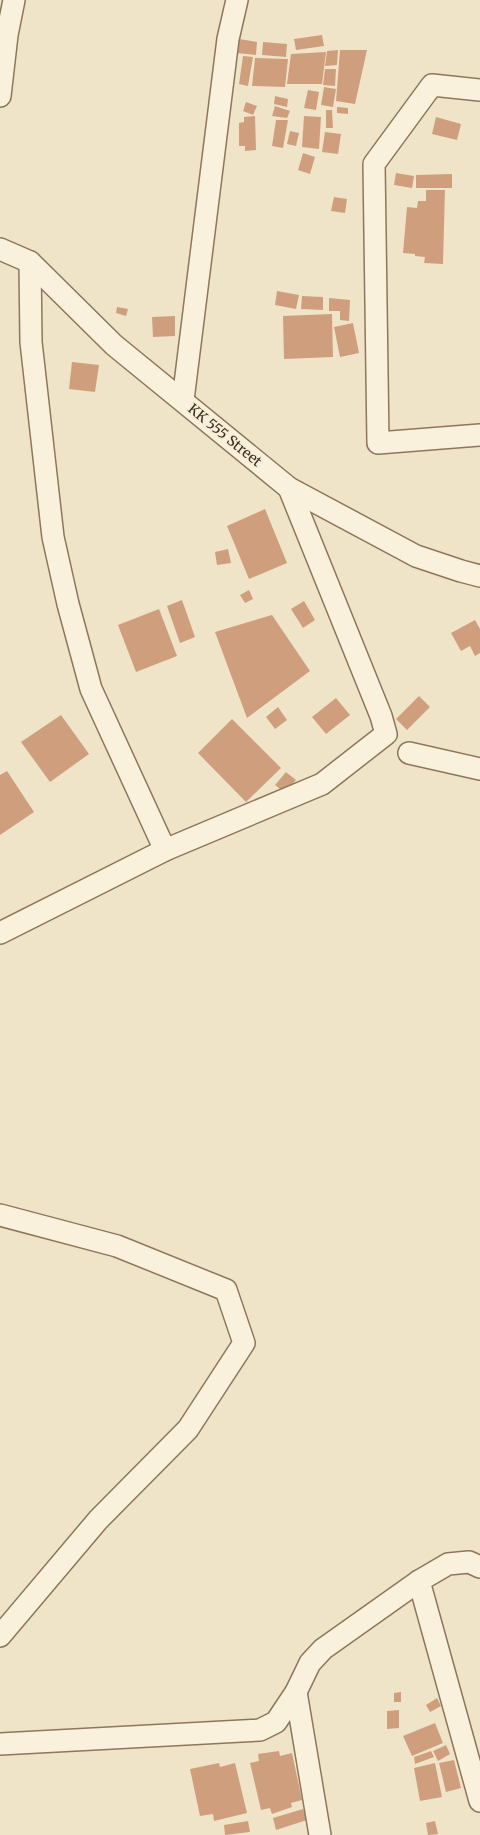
<svg xmlns="http://www.w3.org/2000/svg" width="480" height="1835" font-family="Merriweather,serif">
<style>
.building{fill:#cf9f7d}
.lines{fill:none;stroke-linecap:round;stroke-linejoin:round}
.minor-casing{stroke:#8d765c;stroke-width:24}
.minor{stroke:#faf1dc;stroke-width:21}
.labels{text-anchor:middle;dominant-baseline:central;stroke-width:4.5;stroke-linejoin:round;paint-order:stroke}
.street-label{font-size:14px;fill:#3d2e20;stroke:#f7eed8}
</style>
<rect width="100%" height="100%" fill="#f0e4c8"/>
<g class="building">
<polygon points="322,35 324,46 296,50 294,39"/>
<polygon points="239,39 257,42 256,55 237,53"/>
<polygon points="263,42 287,44 286,57 262,55"/>
<polygon points="338,50 337,65 325,66 327,51"/>
<polygon points="340,50 367,50 355,104 336,101"/>
<polygon points="326,52 322,84 287,84 291,54"/>
<polygon points="243,56 253,57 248,86 239,84"/>
<polygon points="255,58 288,59 285,87 252,86"/>
<polygon points="325,69 336,69 335,86 323,85"/>
<polygon points="324,87 336,89 333,107 321,105"/>
<polygon points="308,90 319,92 316,110 304,108"/>
<polygon points="275,96 288,99 287,107 274,104"/>
<polygon points="246,102 257,106 253,115 243,111"/>
<polygon points="275,106 290,111 287,118 272,116"/>
<polygon points="337,107 348,108 348,114 337,113"/>
<polygon points="326,110 332,110 333,128 326,128"/>
<polygon points="255,116 256,150 245,151 245,146 239,146 239,123 244,122 244,117"/>
<polygon points="304,116 321,117 319,149 302,147"/>
<polygon points="436,117 461,124 457,140 432,134"/>
<polygon points="276,120 288,120 283,148 272,146"/>
<polygon points="290,131 299,133 296,146 287,144"/>
<polygon points="325,132 341,134 338,154 322,152"/>
<polygon points="303,153 315,157 310,174 298,170"/>
<polygon points="396,173 414,176 412,188 394,185"/>
<polygon points="452,174 452,188 416,188 416,175"/>
<polygon points="426,190 445,190 443,264 424,263 425,257 415,256 415,254 403,253 407,207 417,208 418,201 426,201"/>
<polygon points="334,197 347,199 345,213 331,211"/>
<polygon points="277,291 299,295 296,309 275,305"/>
<polygon points="302,296 323,297 323,310 301,309"/>
<polygon points="329,298 350,300 349,321 340,320 340,311 329,311"/>
<polygon points="117,307 128,309 126,316 116,313"/>
<polygon points="332,314 333,357 284,359 283,316"/>
<polygon points="175,316 175,336 153,337 152,317"/>
<polygon points="353,323 359,353 340,357 334,327"/>
<polygon points="72,362 99,365 95,392 69,389"/>
<polygon points="265,509 287,563 249,579 227,526"/>
<polygon points="228,549 231,563 217,565 215,552"/>
<polygon points="249,590 253,599 245,603 240,595"/>
<polygon points="182,600 195,637 180,643 167,606"/>
<polygon points="304,601 315,620 303,628 291,609"/>
<polygon points="159,609 177,656 136,672 118,625"/>
<polygon points="272,615 310,671 247,718 215,632"/>
<polygon points="475,620 480,629 480,653 475,656 470,646 461,651 451,633"/>
<polygon points="419,696 430,707 407,730 396,719"/>
<polygon points="336,698 350,715 326,734 312,717"/>
<polygon points="278,707 287,720 275,729 266,717"/>
<polygon points="61,715 89,754 50,782 21,742"/>
<polygon points="232,719 281,768 246,802 198,753"/>
<polygon points="7,771 34,812 0,835 0,775"/>
<polygon points="286,772 296,780 285,793 275,785"/>
<polygon points="401,1692 401,1702 394,1702 394,1693"/>
<polygon points="437,1698 441,1706 430,1712 426,1705"/>
<polygon points="399,1710 399,1728 387,1729 387,1711"/>
<polygon points="435,1723 443,1743 412,1756 403,1736"/>
<polygon points="446,1745 450,1754 438,1761 433,1751"/>
<polygon points="279,1751 280,1756 292,1753 302,1800 291,1803 292,1807 272,1814 270,1808 261,1810 250,1763 259,1761 258,1754"/>
<polygon points="431,1751 434,1757 415,1764 414,1757"/>
<polygon points="454,1760 461,1788 446,1792 439,1763"/>
<polygon points="219,1763 220,1767 235,1763 247,1813 214,1821 213,1814 200,1816 190,1769"/>
<polygon points="435,1763 442,1797 420,1801 414,1768"/>
<polygon points="303,1809 307,1820 276,1830 273,1818"/>
<polygon points="248,1821 250,1832 225,1835 224,1825"/>
<polygon points="435,1821 438,1834 428,1835 426,1823"/>
</g>
<g class="lines">
<defs>
<g id="minor">
<polyline points="480,90 432,85 374,164 378,443 480,435"/>
<polyline points="0,96 7,35 14,0"/>
<polyline points="0,249 30,262 114,345 289,488 416,556 461,571 480,576"/>
<polyline points="30,262 31,342 53,537 68,604 91,689 165,850"/>
<polyline points="183,400 228,39 237,0"/>
<polyline points="409,753 480,769"/>
<polyline points="0,933 165,850 322,784 386,734 381,716 289,488"/>
<polyline points="0,1215 117,1246 226,1290 244,1343 188,1429 98,1520 0,1636"/>
<polyline points="419,1581 480,1801"/>
<polyline points="296,1692 320,1835"/>
<polyline points="0,1744 260,1730 276,1722 296,1692 310,1663 323,1649 419,1581 448,1564 469,1562 480,1567"/>
</g>
</defs>
<use href="#minor" class="minor-casing"/>
<use href="#minor" class="minor"/>
</g>
<g class="labels">
<g class="street-label">
<text transform="translate(225 435) rotate(39)">KK 555 Street</text>
</g>
</g>
</svg>
